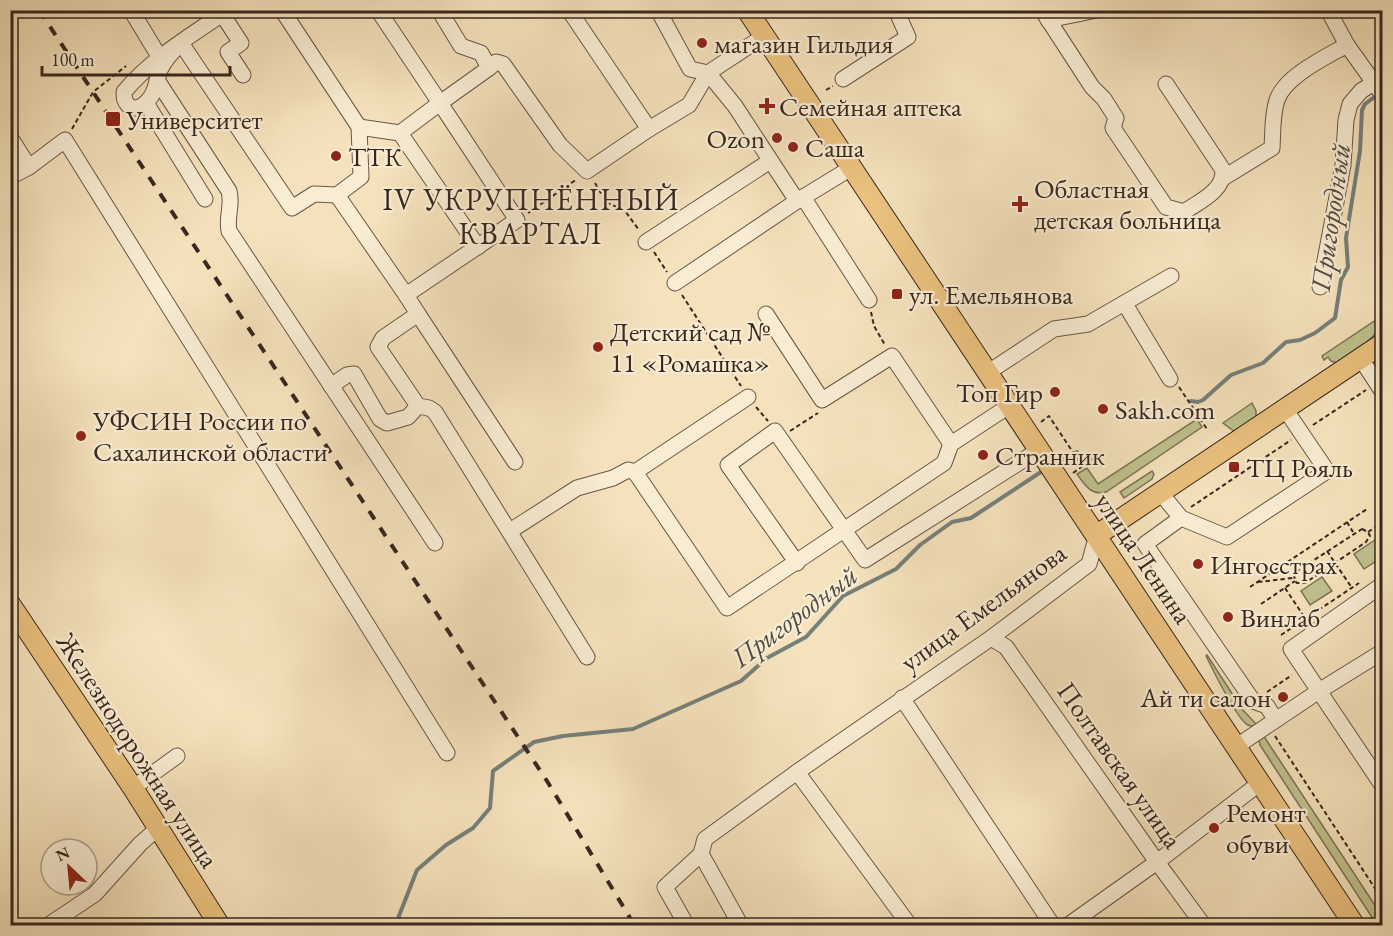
<svg xmlns="http://www.w3.org/2000/svg" width="1393" height="936" font-family="'EB Garamond',serif">
<style>
.green{fill:#c0c28e;stroke:#7c7456;stroke-width:1.5}
.lines{fill:none;stroke-linecap:round;stroke-linejoin:round}
.stream{stroke:#76807b;stroke-width:4}
.minor-casing{stroke:#685646;stroke-width:17}
.major-casing{stroke:#39271f;stroke-width:22}
.path{stroke:#39271f;stroke-width:2;stroke-dasharray:4.5 3;stroke-linecap:butt}
.minor{stroke:#f8ecd3;stroke-width:15}
.major{stroke:#eac17e;stroke-width:20}
.rail{stroke:#39271f;stroke-width:4;stroke-dasharray:10 10;stroke-linecap:butt}
.poi-dot{fill:#8f2418;stroke:#f8ecd3;stroke-width:2}
.labels{text-anchor:middle;dominant-baseline:central;stroke-width:4.5;stroke-linejoin:round;paint-order:stroke}
.poi-label{font-size:27px;fill:#39271f;stroke:#f8ecd3;text-anchor:start}
.street-label{font-size:27px;fill:#39271f;stroke:#f8ecd3}
.water-label{font-size:28px;font-style:italic;fill:#524c45;stroke:#f8ecd3}
.quarter-label{font-size:30px;letter-spacing:1.5px;fill:#39271f;stroke:#f8ecd3}
</style>
<rect width="100%" height="100%" fill="#f5e2bc"/>
<filter id="stains"><feTurbulence type="fractalNoise" baseFrequency=".00333" numOctaves="4"/><feColorMatrix values="0 0 0 0 .2 0 0 0 0 .09 0 0 0 0 .02 0 0 0 .5 -.17"/></filter>
<radialGradient id="worn" r=".72"><stop offset=".6" stop-color="#630" stop-opacity="0"/><stop offset="1" stop-color="#630" stop-opacity=".3"/></radialGradient>
<g class="green">
<polygon points="1382,316 1382,327 1364,345 1337,363 1331,361 1328,357 1324,360 1322,356"/>
<polygon points="1252,403 1256,411 1256,418 1235,432 1223,423"/>
<path d="M 1197,419 L 1202,427 L 1106,492 C 1091,496 1085,485 1077,474 L 1087,468 L 1098,484 Z"/>
<polygon points="1152,471 1154,474 1152,479 1124,498 1120,492"/>
<polygon points="1378,538 1382,545 1382,557 1364,569 1354,554"/>
<polygon points="1322,577 1332,591 1310,605 1301,591"/>
<path d="M 1207,655 L 1242,709 L 1257,725 C 1253,726 1252,727 1248,725 C 1237,720 1212,668 1206,656 Z"/>
<polygon points="1263,735 1382,916 1382,925 1377,925 1260,745 1259,740"/>
</g>
<g class="lines">
<g class="stream">
<polyline points="1191,401 1198,402 1203,400 1231,375 1263,363 1286,342 1300,340 1315,333 1335,318 1341,280 1348,267 1346,238 1360,151 1362,110 1365,104 1373,98"/>
<polyline points="1056,463 1077,452"/>
<polyline points="395,926 417,870 446,845 473,828 490,808 493,771 534,742 563,736 633,729 741,681 767,658 806,637 843,596 896,569 920,545 952,522 971,518 1044,470"/>
</g>
<defs>
<g id="minor">
<polyline points="131,10 160,58"/>
<polyline points="282,10 359,127 361,177 337,195 406,295 517,220 440,103 489,68"/>
<polyline points="439,10 461,46 481,53 489,68 496,62 503,64 560,145 587,171 649,129 689,105 708,73 764,36"/>
<polyline points="569,10 649,129"/>
<polyline points="658,10 690,69 708,73 735,106 797,201 851,168"/>
<path d="M 1042,10 L 1092,87 L 1104,99 L 1116,118 L 1113,128 L 1166,207 L 1184,212 C 1200,201 1224,191 1223,170 L 1166,84"/>
<polyline points="1328,10 1347,45 1382,94"/>
<polyline points="222,14 241,43 228,52 243,75"/>
<polyline points="1048,20 1097,10"/>
<polyline points="181,43 292,208 314,194 337,195"/>
<path d="M 181,43 C 173,51 165,59 160,70 C 158,76 157,82 155,88 C 152,98 139,115 128,105 C 124,101 124,97 124,92 C 152,58 192,35 228,10"/>
<polyline points="843,79 908,37 896,10"/>
<path d="M 157,80 L 229,191 C 233,205 226,216 229,231 L 435,543"/>
<polyline points="146,103 205,199"/>
<polyline points="359,127 400,133 440,103 378,10"/>
<polyline points="400,133 478,247"/>
<polyline points="10,137 29,167"/>
<polyline points="10,177 29,167 65,140 447,753"/>
<path d="M 1223,178 L 1272,148 C 1273,132 1272,115 1277,100 C 1285,76 1326,57 1347,45"/>
<polyline points="803,197 869,300"/>
<polyline points="646,242 770,161"/>
<polyline points="675,283 797,201"/>
<polyline points="1320,287 1343,165 1346,120 1350,104 1361,91 1375,82"/>
<polyline points="406,295 418,314 383,338 378,347 418,406 429,408 435,412 587,657"/>
<polyline points="1125,304 1170,379"/>
<polyline points="418,314 515,462"/>
<polyline points="766,314 822,400 892,356 951,444"/>
<polyline points="1361,359 1382,391"/>
<polyline points="987,373 1054,329 1088,324 1171,276"/>
<polyline points="331,386 347,375 354,374 380,419 387,423 408,417 418,406"/>
<polyline points="748,397 635,472 727,608 944,463 951,444 1009,406"/>
<polyline points="1160,492 1181,518"/>
<polyline points="510,531 577,488 613,478 628,470 635,472"/>
<polyline points="797,563 728,465 775,431 865,560 1039,450"/>
<polyline points="1382,585 1291,649 1319,691 1382,652"/>
<polyline points="991,638 1006,647 1157,862 1204,926"/>
<polyline points="902,698 1053,926"/>
<polyline points="1275,719 1267,706 1253,701 1145,544 1181,518 1227,537 1327,471 1285,409"/>
<polyline points="1237,746 1319,691 1382,785"/>
<polyline points="797,772 910,926"/>
<polyline points="133,788 177,756"/>
<polyline points="701,854 705,839 797,772 991,638 1089,564 1097,535"/>
<polyline points="701,854 741,926"/>
<polyline points="47,926 95,894 140,844 158,828"/>
<polyline points="687,926 665,887 701,854"/>
<polyline points="1067,926 1157,862 1260,783"/>
</g>
<g id="major">
<polyline points="747,10 1355,926"/>
<polyline points="1097,535 1382,344"/>
<polyline points="10,604 133,788 220,926"/>
</g>
</defs>
<use href="#minor" class="minor-casing"/>
<use href="#major" class="major-casing"/>
<g class="path">
<polyline points="826,90 833,86"/>
<polyline points="72,129 93,92 126,66"/>
<polyline points="595,183 606,202 625,211 639,230"/>
<polyline points="528,213 577,179"/>
<polyline points="654,252 667,272"/>
<polyline points="682,295 741,386"/>
<polyline points="871,312 874,326 885,345"/>
<polyline points="1179,387 1207,429"/>
<polyline points="756,407 768,421"/>
<polyline points="1041,422 1049,416 1082,466"/>
<polyline points="1313,425 1366,390"/>
<polyline points="790,431 818,413"/>
<polyline points="1073,473 1094,458"/>
<polyline points="1191,507 1291,440"/>
<polyline points="1347,522 1353,532"/>
<polygon points="1362,529 1368,532 1370,536 1366,542 1305,583 1297,583 1295,581 1294,574 1297,571"/>
<polyline points="1368,532 1382,523"/>
<polyline points="1327,551 1352,588"/>
<polyline points="1290,560 1296,570"/>
<polyline points="1376,572 1382,567"/>
<polyline points="1258,582 1293,578"/>
<polyline points="1250,587 1367,509"/>
<polyline points="1285,588 1305,618"/>
<polyline points="1261,604 1295,581"/>
<polyline points="1281,635 1359,583"/>
<polyline points="1267,692 1292,675"/>
<polyline points="1275,736 1382,899"/>
</g>
<use href="#minor" class="minor"/>
<use href="#major" class="major"/>
<polyline class="rail" points="39,10 547,781 635,926"/>
</g>
<g class="poi-dot">
<circle cx="702" cy="43" r="6"/>
<path d="M764 97h6v6h6v6h-6v6h-6v-6h-6v-6h6z"/>
<rect x="105" y="111" width="16" height="16" rx="3"/>
<circle cx="777" cy="138" r="6"/>
<circle cx="793" cy="147" r="6"/>
<circle cx="336" cy="156" r="6"/>
<path d="M1017 195h6v6h6v6h-6v6h-6v-6h-6v-6h6z"/>
<rect x="891" y="288" width="12" height="12" rx="3"/>
<circle cx="598" cy="347" r="6"/>
<circle cx="1055" cy="392" r="6"/>
<circle cx="1103" cy="409" r="6"/>
<circle cx="81" cy="436" r="6"/>
<circle cx="983" cy="455" r="6"/>
<rect x="1228" y="461" width="12" height="12" rx="3"/>
<circle cx="1198" cy="564" r="6"/>
<circle cx="1228" cy="617" r="6"/>
<circle cx="1283" cy="697" r="6"/>
<circle cx="1214" cy="828" r="6"/>
</g>
<g class="labels">
<g class="poi-label">
<text x="714" y="43">магазин Гильдия</text>
<text x="779" y="106">Семейная аптека</text>
<text x="126" y="119">Университет</text>
<text x="765" y="138" text-anchor="end">Ozon</text>
<text x="805" y="147">Саша</text>
<text x="348" y="156">ТТК</text>
<text x="1034" y="188">Областная<tspan x="1034" dy="31">детская больница</tspan></text>
<text x="909" y="294">ул. Емельянова</text>
<text x="610" y="331">Детский сад №<tspan x="610" dy="31">11 «Ромашка»</tspan></text>
<text x="1043" y="392" text-anchor="end">Топ Гир</text>
<text x="1115" y="409">Sakh.com</text>
<text x="93" y="420">УФСИН России по<tspan x="93" dy="31">Сахалинской области</tspan></text>
<text x="995" y="455">Странник</text>
<text x="1246" y="467">ТЦ Рояль</text>
<text x="1210" y="564">Ингосстрах</text>
<text x="1240" y="617">Винлаб</text>
<text x="1271" y="697" text-anchor="end">Ай ти салон</text>
<text x="1226" y="812">Ремонт<tspan x="1226" dy="31">обуви</tspan></text>
</g>
<g class="street-label">
<text transform="translate(1144 558) rotate(56)">улица Ленина</text>
<text transform="translate(983 607) rotate(-36)">улица Емельянова</text>
<text transform="translate(138 750) rotate(57)">Железнодорожная улица</text>
<text transform="translate(1120 765) rotate(55)">Полтавская улица</text>
</g>
<g class="water-label">
<text transform="translate(1330 217) rotate(-82)">Пригородный</text>
<text transform="translate(794 616) rotate(-37)">Пригородный</text>
</g>
<g class="quarter-label">
<text x="531" y="199">IV УКРУПНЁННЫЙ<tspan x="531" dy="34">КВАРТАЛ</tspan></text>
</g>
</g>
<rect width="1393" height="936" fill="none" stroke="#f5e2bc" stroke-width="36"/>
<rect x="12" y="12" width="1369" height="912" fill="none" stroke="#39271f" stroke-width="3"/>
<rect x="18" y="18" width="1357" height="900" fill="none" stroke="#39271f" stroke-width="1.5"/>
<g transform="translate(69 867) rotate(334)"><circle r="28" fill="#f8ecd3" stroke="#ac9d8b" stroke-width="1.5"/>
<path d="M0-4.5L10 22L0 15L-10 22Z" fill="#8f2418"/>
<text y="-9" font-size="16" font-weight="bold" text-anchor="middle" fill="#39271f">N</text>
</g>
<path d="M42 66v9h188v-9" fill="none" stroke="#39271f" stroke-width="3"/>
<text x="51" y="66" font-size="18" fill="#39271f" stroke="#f8ecd3" stroke-width="4.5" paint-order="stroke">100 m</text>
<rect width="100%" height="100%" filter="url(#stains)"/>
<rect width="100%" height="100%" fill="url(#worn)"/>
</svg>
